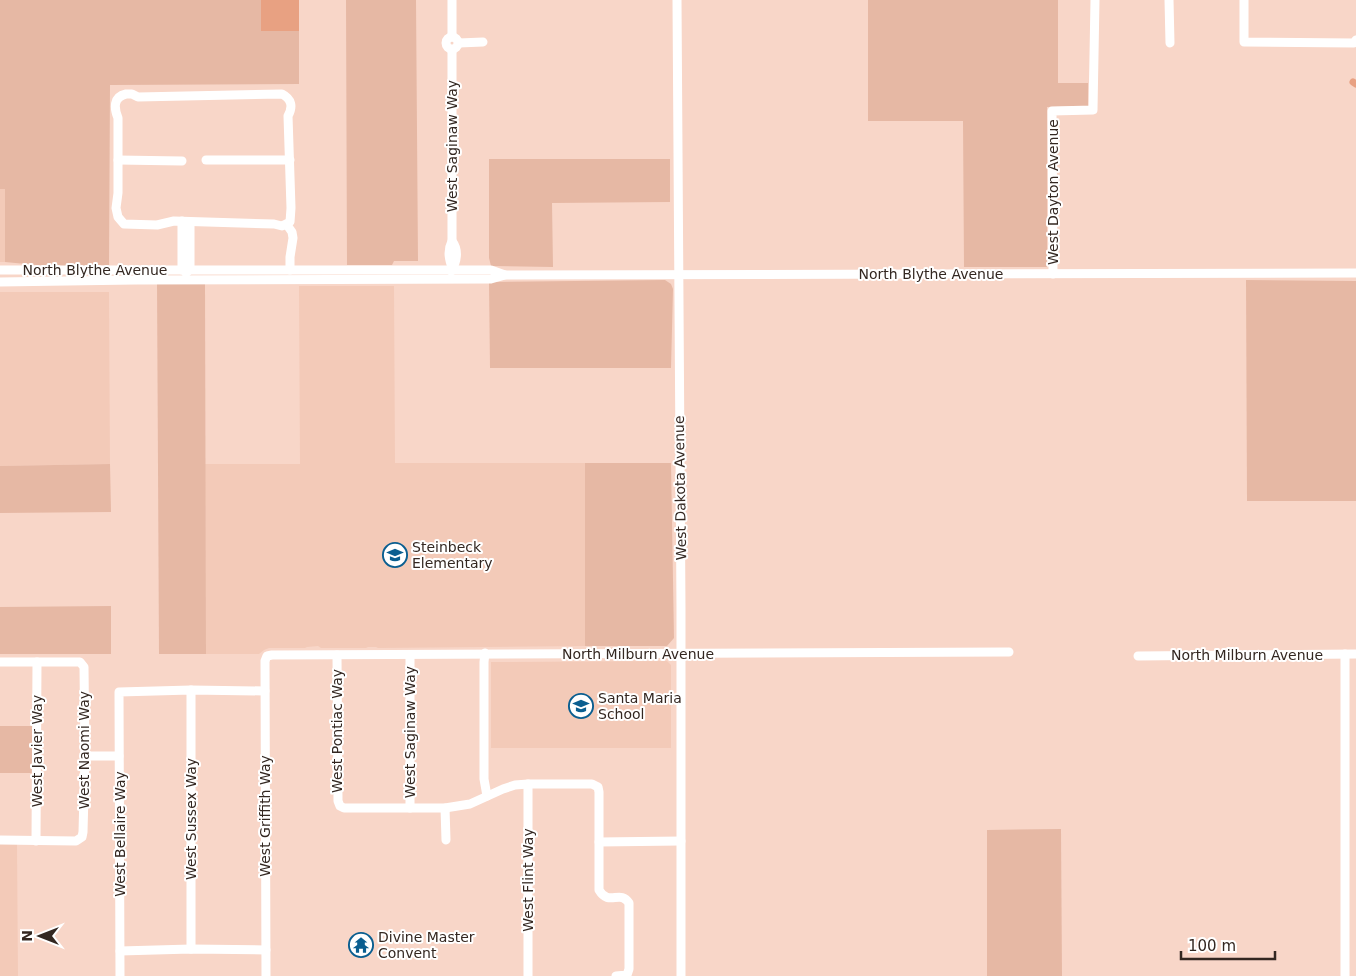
<svg xmlns="http://www.w3.org/2000/svg" width="1356" height="976" font-family="'DejaVu Sans',sans-serif">
<style>
.built{fill:#f3cab8}
.green{fill:#e6b8a4}
.water{fill:#e8a182}
.lines{fill:none;stroke-linecap:round;stroke-linejoin:round}
.canal{stroke:#e8a182;stroke-width:7}
.minor{stroke:#fff;stroke-width:9}
.labels{text-anchor:middle;dominant-baseline:central;stroke-width:4;stroke-linejoin:round;paint-order:stroke}
.street-label{font-size:14px;fill:#332721;stroke:#fff}
.poi-label{font-size:14px;fill:#332721;stroke:#fff;text-anchor:start}
</style>
<rect width="100%" height="100%" fill="#f8d6c8"/>
<g class="built">
<rect x="0" y="189" width="5" height="73"/>
<polygon points="299,286 394,286 395,463 585,463 585,646 378,648 376,647 368,647 366,648 321,648 318,646 307,647 305,648 269,648 264,650 259,654 206,654 205,464 300,464"/>
<polygon points="0,292 109,292 110,464 0,466"/>
<polygon points="667,661 671,665 671,748 491,748 491,662"/>
<polygon points="0,844 17,844 18,976 0,976"/>
</g>
<g class="green">
<polygon points="0,0 261,0 261,31 299,31 299,84 110,85 109,265 57,267 5,262 5,189 0,189"/>
<polygon points="346,0 416,0 418,261 394,261 392,265 347,265"/>
<polygon points="868,0 1058,0 1058,83 1088,83 1088,106 1047,107 1047,267 964,267 963,121 868,121"/>
<polygon points="489,159 670,159 670,202 552,203 553,267 491,266 489,258"/>
<polygon points="665,280 671,284 673,289 671,368 490,368 489,282"/>
<polygon points="1246,280 1356,281 1356,501 1247,501"/>
<polygon points="157,283 205,283 206,654 159,654"/>
<polygon points="585,463 671,463 674,638 667,646 585,646"/>
<polygon points="110,464 111,512 0,513 0,466"/>
<polygon points="111,606 111,654 0,654 0,607"/>
<polygon points="0,726 35,726 36,773 0,773"/>
<polygon points="1061,829 1062,976 987,976 987,830"/>
</g>
<rect class="water" x="261" y="0" width="38" height="31"/>
<g class="lines">
<polyline class="canal" points="1353,82 1356,84"/>
<g class="minor">
<polyline points="452,0 452,37"/>
<polyline points="677,0 681,609 681,976"/>
<polyline points="1169,0 1170,43"/>
<polyline points="1244,0 1244,42 1354,43 1356,40"/>
<circle cx="452" cy="43" r="6"/>
<polyline points="459,43 483,42"/>
<path d="M 452,50 L 452,241 C 447,251 449,260 453,270"/>
<path d="M 126,94 L 132,94 L 138,97 L 282,94 C 292,99 293,107 288,116 L 291,208 L 290,222 L 282,226 L 274,224 L 174,221 L 157,225 L 124,224 L 118,217 L 116,208 L 118,193 L 118,118 C 114,108 113,97 126,94 Z"/>
<polyline points="118,160 182,161"/>
<polyline points="206,160 290,160"/>
<polyline points="287,225 292,232 293,238 290,257 290,270"/>
<polyline points="0,270 491,270 505,275"/>
<polyline points="182,270 182,221"/>
<path d="M 451,271 C 457,262 459,250 452,241"/>
<polyline points="186,273 189,270 190,266 190,222"/>
<polyline points="1053,274 1052,111 1093,110 1095,0"/>
<polyline points="0,282 135,280 491,279 505,275 1356,273"/>
<polyline points="485,653 484,662 484,779 487,796"/>
<path d="M 337,655 L 338,801 L 340,806 L 344,808 L 445,808 L 470,804 L 503,789 L 515,785 L 528,784 L 592,784 L 598,787 L 599,792 L 599,890 C 609,907 620,889 629,903 L 629,969 L 627,975 L 616,976"/>
<polyline points="1138,656 1356,654"/>
<polyline points="0,662 80,662 84,667 85,756 83,832 82,837 76,841 0,840"/>
<polyline points="85,756 119,756"/>
<polyline points="410,808 410,655"/>
<polyline points="445,808 446,840"/>
<polyline points="36,841 37,662"/>
<polyline points="599,842 681,841"/>
<polyline points="191,949 191,690"/>
<polyline points="120,951 191,949 266,950"/>
<polyline points="120,976 119,692 191,690 265,691"/>
<polyline points="266,976 265,661 267,656 272,655 1009,652"/>
<polyline points="528,976 528,784"/>
<polyline points="1345,976 1345,654"/>
</g>
</g>
<defs>
<symbol id="school-ring" viewBox="-11 -11 22 22"><circle r="9.5" fill="#fff" stroke="#0a5e90" stroke-width="1.5"/><path d="M0-5L7-2L0 1L-7-2ZM-4 1L0 2.5L4 1V4Q0 6-4 4Z" fill="#0a5e90"/></symbol>
<symbol id="temple-ring" viewBox="-11 -11 22 22"><circle r="9.5" fill="#fff" stroke="#0a5e90" stroke-width="1.5"/><path d="M0-6L5-2H3V0L6.5 2.5H4V6H1.5V3h-3V6H-4V2.5H-6.5L-3 0V-2H-5Z" fill="#0a5e90"/></symbol>
</defs>
<g fill-rule="evenodd">
<use href="#school-ring" x="381" y="541" width="28" height="28"/>
<use href="#school-ring" x="567" y="692" width="28" height="28"/>
<use href="#temple-ring" x="347" y="931" width="28" height="28"/>
</g>
<g class="labels">
<g class="street-label">
<text transform="translate(452 146) rotate(-90)">West Saginaw Way</text>
<text transform="translate(1053 192) rotate(-90)">West Dayton Avenue</text>
<text x="95" y="270">North Blythe Avenue</text>
<text x="931" y="274">North Blythe Avenue</text>
<text transform="translate(680 488) rotate(-91)">West Dakota Avenue</text>
<text x="638" y="654">North Milburn Avenue</text>
<text x="1247" y="655">North Milburn Avenue</text>
<text transform="translate(337 731) rotate(-90)">West Pontiac Way</text>
<text transform="translate(410 732) rotate(-90)">West Saginaw Way</text>
<text transform="translate(84 750) rotate(-90)">West Naomi Way</text>
<text transform="translate(37 751) rotate(-90)">West Javier Way</text>
<text transform="translate(265 816) rotate(-90)">West Griffith Way</text>
<text transform="translate(191 819) rotate(-90)">West Sussex Way</text>
<text transform="translate(120 834) rotate(-90)">West Bellaire Way</text>
<text transform="translate(528 880) rotate(-90)">West Flint Way</text>
</g>
<g class="poi-label">
<text x="412" y="547">Steinbeck<tspan x="412" dy="16">Elementary</tspan></text>
<text x="598" y="698">Santa Maria<tspan x="598" dy="16">School</tspan></text>
<text x="378" y="937">Divine Master<tspan x="378" dy="16">Convent</tspan></text>
</g>
</g>
<g transform="translate(40 936) rotate(270)" stroke="#ffffff" stroke-width="4" paint-order="stroke">
<path d="M0-4L9 19L0 12L-9 19Z" fill="#332721"/>
<text y="-8" font-size="14" font-weight="bold" text-anchor="middle" fill="#332721">N</text>
</g>
<path d="M1181 951v8h94v-8" fill="none" stroke="#332721" stroke-width="2.5"/>
<text x="1188" y="951" font-size="15" fill="#332721" stroke="#ffffff" stroke-width="4" paint-order="stroke">100 m</text>
</svg>
